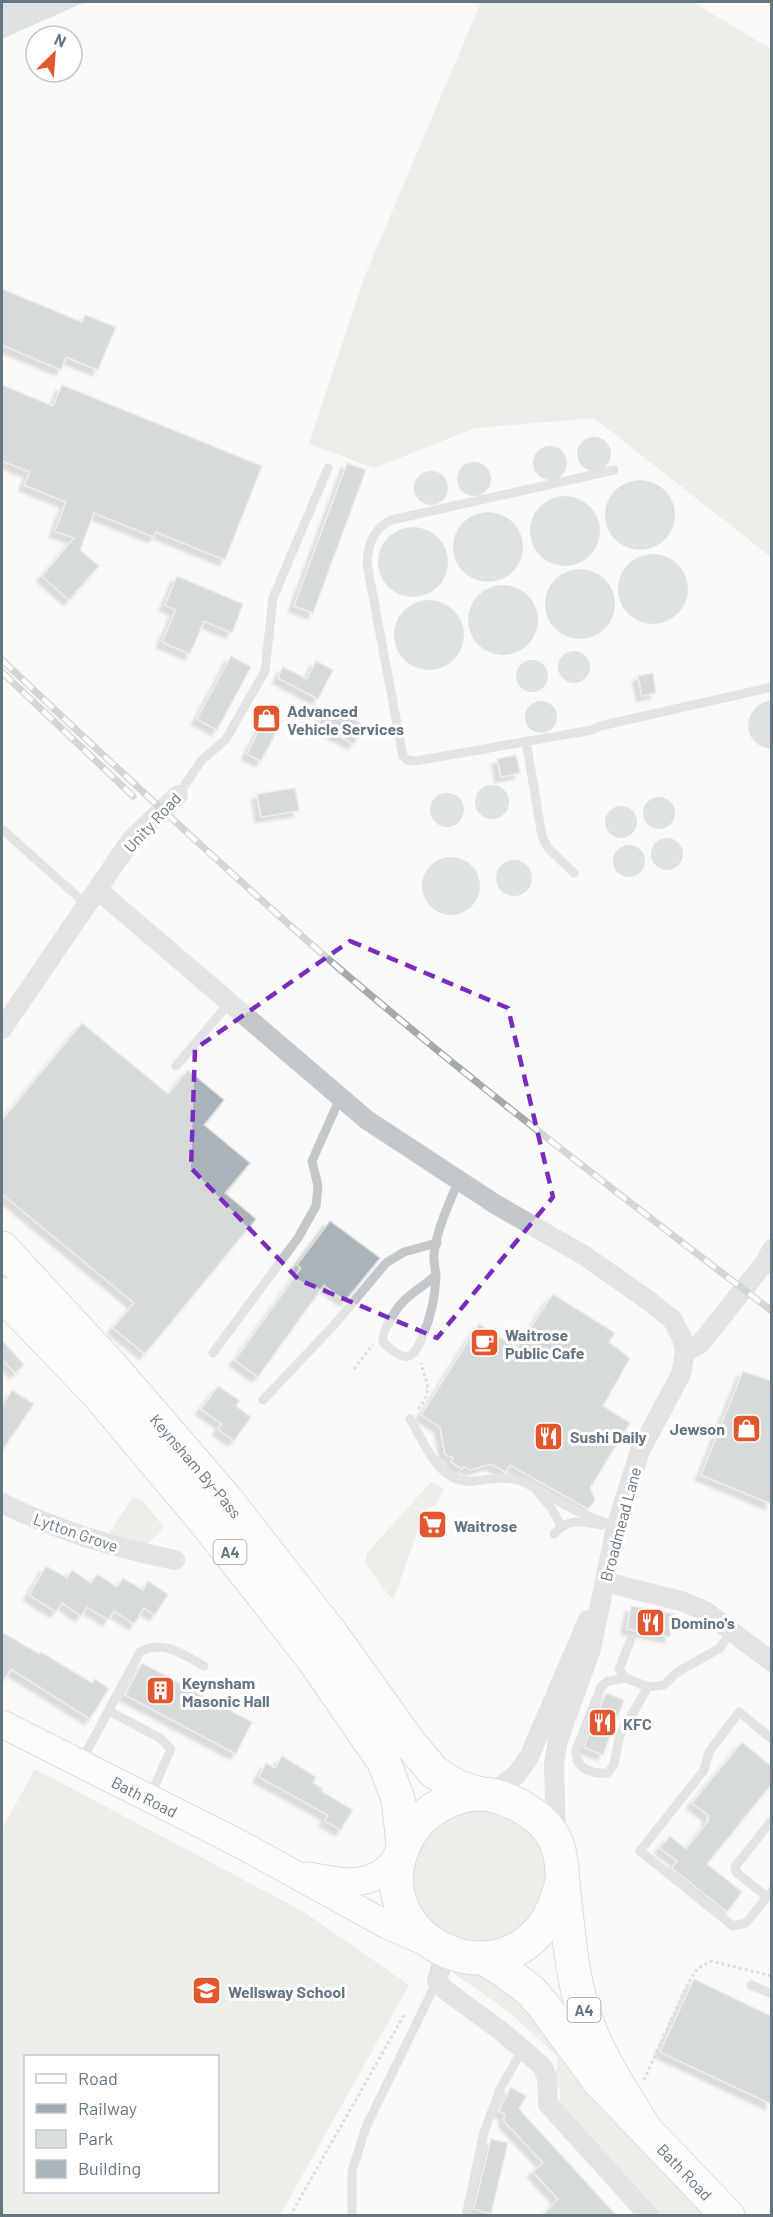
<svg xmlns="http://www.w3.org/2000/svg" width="773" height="2217" font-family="Barlow,sans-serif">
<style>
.green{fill:#dadfd7;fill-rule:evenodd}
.water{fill:#bbc7cb}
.building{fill:#aab3b9;stroke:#dcdcda;stroke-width:1.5;filter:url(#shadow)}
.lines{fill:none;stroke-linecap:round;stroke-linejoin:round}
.secondary-casing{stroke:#b3babf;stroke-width:29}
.highway-casing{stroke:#b4b9bd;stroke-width:35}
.path{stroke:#bbbfc2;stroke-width:3;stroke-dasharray:3 3;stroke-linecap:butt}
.lane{stroke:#c3c8cc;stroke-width:9}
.street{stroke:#c3c8cc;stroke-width:20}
.secondary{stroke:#fff;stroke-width:27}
.highway{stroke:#fff;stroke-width:33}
.rail-casing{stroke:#a2aab0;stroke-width:7}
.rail{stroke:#fff;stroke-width:4.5;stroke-dasharray:14;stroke-linecap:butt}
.marked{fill:none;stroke:#7b2cbf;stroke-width:4.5;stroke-dasharray:12 8;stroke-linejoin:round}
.labels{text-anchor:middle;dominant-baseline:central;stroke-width:6;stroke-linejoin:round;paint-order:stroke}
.shield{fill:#fff;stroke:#939fa8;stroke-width:1.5}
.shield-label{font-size:15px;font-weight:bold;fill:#657683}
.poi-label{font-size:16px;font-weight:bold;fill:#657683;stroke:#fff;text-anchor:start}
.street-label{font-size:16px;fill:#657683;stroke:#fff}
</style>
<defs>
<filter id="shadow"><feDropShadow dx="-5.5" dy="5.5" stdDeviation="1.5" flood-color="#0004"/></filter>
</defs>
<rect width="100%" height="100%" fill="#fafaf8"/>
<g class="green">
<polygon points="481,2 693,2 771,49 771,557 594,418 475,428 374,468 309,444 364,278"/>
<polygon points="430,1483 436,1484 444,1490 435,1505 427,1509 420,1524 394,1598 389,1596 365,1563 367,1553"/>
<polygon points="133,1497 144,1502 164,1528 146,1545 105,1539"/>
<path d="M 35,1769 L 304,1912 L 409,1985 L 280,2215 L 2,2215 L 2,1829 ZM 218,2056 L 218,2192 L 26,2192 L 26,2056 Z"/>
<polygon points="460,1809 502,1809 536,1832 551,1877 544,1907 503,1942 453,1940 422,1913 411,1882 416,1848 438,1820"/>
<polygon points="457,1969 478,1973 518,1994 711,2215 658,2215 559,2105 560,2094 556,2077 558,2057 508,2011 453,1973"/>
</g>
<g class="water">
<polygon points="2,2 85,2 2,39"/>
<circle cx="594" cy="454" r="17"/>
<circle cx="550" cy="463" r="17"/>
<circle cx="474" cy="479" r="17"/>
<circle cx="431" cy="488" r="17"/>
<circle cx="640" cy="515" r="35"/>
<circle cx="565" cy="531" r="35"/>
<circle cx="488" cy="547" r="35"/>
<circle cx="413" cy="562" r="35"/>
<circle cx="653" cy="589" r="35"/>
<circle cx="580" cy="604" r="35"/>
<circle cx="503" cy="620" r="35"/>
<circle cx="429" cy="635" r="35"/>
<circle cx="574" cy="667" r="16"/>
<circle cx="532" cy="676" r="16"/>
<path d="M 771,700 L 772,700 L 771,749 C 740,745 741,706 771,700 Z"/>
<circle cx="541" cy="717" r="16"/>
<circle cx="492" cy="802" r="17"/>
<circle cx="447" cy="810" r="17"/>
<circle cx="659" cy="813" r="16"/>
<circle cx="621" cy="822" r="16"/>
<circle cx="667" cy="854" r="16"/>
<circle cx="629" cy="861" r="16"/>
<circle cx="451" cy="886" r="29"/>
<circle cx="514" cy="878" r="18"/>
</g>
<g class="building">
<polygon points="2,289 82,322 85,315 116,327 98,370 66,357 61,370 2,345"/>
<polygon points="2,385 53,406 62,385 262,466 225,560 156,532 154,537 94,513 80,550 99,566 69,600 42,576 74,538 55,531 66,502 24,485 30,472 2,461"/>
<polygon points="347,463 366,470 313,613 294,606"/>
<polygon points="177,576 243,604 232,633 204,621 190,654 162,642 176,610 165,605"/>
<polygon points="231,656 251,667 217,730 197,719"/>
<polygon points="316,661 333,670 318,699 278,678 283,667 307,679"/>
<polygon points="653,673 656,693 642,696 638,676"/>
<polygon points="328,706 364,725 354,744 318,725"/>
<polygon points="267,714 282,721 261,761 247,754"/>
<polygon points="516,755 520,773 501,777 497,759"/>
<polygon points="295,788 299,811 261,817 257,794"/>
<polygon points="82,1023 168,1094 188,1070 224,1100 204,1125 250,1163 225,1193 256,1219 145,1354 113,1328 134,1303 2,1194 2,1120"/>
<polygon points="330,1221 380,1258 345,1301 324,1285 258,1377 235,1360 301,1268 297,1265"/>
<polygon points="553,1294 615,1333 609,1342 630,1358 603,1406 630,1423 590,1488 595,1499 592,1505 588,1509 510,1465 506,1472 491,1464 470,1470 464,1466 462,1469 451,1462 453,1458 445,1454 440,1427 421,1415 479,1324 517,1348"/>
<polygon points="2,1340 24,1365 15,1373 2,1359"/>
<polygon points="743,1371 771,1381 771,1504 701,1475"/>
<polygon points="218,1386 240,1401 236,1406 251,1417 234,1441 218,1429 222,1424 201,1409"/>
<polygon points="12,1390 34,1404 2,1451 2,1406"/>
<polygon points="46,1566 67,1578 72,1570 91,1583 97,1574 117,1587 123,1578 143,1590 148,1581 168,1594 155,1615 144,1608 134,1624 114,1611 108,1620 87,1607 81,1616 62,1603 56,1612 29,1595"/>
<polygon points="631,1606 674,1614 670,1637 627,1629"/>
<polygon points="2,1632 39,1654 41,1652 92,1683 95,1679 109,1689 90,1719 11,1669 2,1683"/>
<polygon points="142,1663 252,1722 236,1754 125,1695"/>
<polygon points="606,1693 624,1700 603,1755 584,1747"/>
<polygon points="742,1742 771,1766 771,1785 707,1864 742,1892 727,1912 672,1868 677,1861 660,1848 670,1836 686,1849 709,1820 707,1819 709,1816 692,1803"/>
<polygon points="282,1756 316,1777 313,1783 323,1789 321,1791 353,1810 341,1830 325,1821 328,1815 259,1777 266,1763 275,1768"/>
<polygon points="694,1979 771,2016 771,2104 660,2052"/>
<polygon points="511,2087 526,2096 519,2109 617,2216 542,2216 558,2199 533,2172 543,2163 504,2121 505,2114 499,2111"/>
<polygon points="491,2139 508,2143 491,2214 474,2209"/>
</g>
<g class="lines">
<defs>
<g id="secondary">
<path id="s1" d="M 2,1724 L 240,1844 L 387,1925 L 431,1944"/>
<path d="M 309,1876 C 334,1881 363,1888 384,1871 C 391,1866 396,1859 401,1853"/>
</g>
<g id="highway">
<path id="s2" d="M 2,1248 L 113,1368 L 226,1499 L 333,1636 L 409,1742 L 434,1772 L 456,1786 L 480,1794"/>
<polyline points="2,1294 97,1393 207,1524 313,1659 384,1762 398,1799 403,1843"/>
<path d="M 562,1881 C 558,1898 552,1916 540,1930 C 486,1994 378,1939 399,1859 C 404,1842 413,1825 427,1814 C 446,1799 471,1790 495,1796 C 520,1803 547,1819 557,1844 C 563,1860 562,1877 564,1893 C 569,1936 572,1982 587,2022 C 600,2059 623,2092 643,2126"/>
<path id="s3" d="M 485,1959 L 506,1972 L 531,1991 L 543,2005 L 598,2080 L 728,2216"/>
</g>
</defs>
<use href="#secondary" class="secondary-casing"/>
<use href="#highway" class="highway-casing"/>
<g class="path">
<polyline points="354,1369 373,1344"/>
<path d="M 418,1409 C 433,1390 427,1385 421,1363"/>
<polyline points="644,2080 688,1983 698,1968 711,1961 772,1976"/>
<polyline points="290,2216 404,2015"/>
</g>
<g class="lane">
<path d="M 614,470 L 391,520 C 373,529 368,545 367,564 L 403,756 L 407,760 L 416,761 L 592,730 L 600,726 L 772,687"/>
<polyline points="526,741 542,836 548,848 574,873"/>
<polyline points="178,795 201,761 226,739 265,671 273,598 328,468"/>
<polyline points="2,829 87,905"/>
<polyline points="176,1066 229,1003"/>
<path d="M 436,1275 C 425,1286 411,1292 401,1304 C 396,1309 381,1334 383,1340 C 384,1345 389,1348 392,1350 C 411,1365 416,1352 423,1335 C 431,1317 435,1297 436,1277 C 436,1270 433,1262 434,1254 C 437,1228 449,1204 459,1180"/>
<polyline points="213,1353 298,1238 316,1206 318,1186 312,1161 340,1098"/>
<polyline points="263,1400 334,1325 386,1263 404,1252 437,1243"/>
<path d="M 410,1419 C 426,1444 438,1485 475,1481 C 490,1479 506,1476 521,1481 C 538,1488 553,1499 569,1507 C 584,1515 600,1521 616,1527"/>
<polyline points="536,1490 552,1509 561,1526"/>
<path d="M 554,1534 C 570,1517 580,1522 602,1525"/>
<polyline points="631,1639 619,1669 626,1678 648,1687 664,1685 676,1673 720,1648 732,1630"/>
<path d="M 626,1678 L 608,1681 L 601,1687 L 576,1750 C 575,1769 591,1774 608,1773 L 614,1764 L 620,1735 L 648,1687"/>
<polyline points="109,1711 160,1738 171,1749 150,1796"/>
<polyline points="772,1739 739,1712 709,1752 704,1770 640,1851 733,1926 746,1923 772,1891"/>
<path d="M 81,1762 L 140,1652 C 163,1639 183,1654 204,1666"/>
<polyline points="767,1897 737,1873 735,1867 772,1820"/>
<polyline points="751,1985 772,1994"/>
<polyline points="352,2216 352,2171 366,2127 437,1981"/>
<polyline points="466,2216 484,2132 501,2087 523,2049"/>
</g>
<g class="street">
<polyline points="98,890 367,1120 495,1204 585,1256 645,1298 672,1319 682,1338 685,1352"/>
<polyline points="2,1029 131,840 178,795"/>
<path d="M 2,1503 C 58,1531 113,1547 175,1560"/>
<polyline points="605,1582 681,1601 705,1611 772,1662"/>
<polyline points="490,1795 517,1774 529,1757 588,1620"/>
<polyline points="556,1839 554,1764 558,1740 591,1649 616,1527 640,1451 681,1374 685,1352 700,1344 766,1261 772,1249"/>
<polyline points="445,1951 437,1981 444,1989 501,2031 542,2066 547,2077 548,2104 649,2216"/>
</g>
<use href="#secondary" class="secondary"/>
<use href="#highway" class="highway"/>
<defs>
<g id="rail">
<path d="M 2,660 C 109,761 216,861 327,958 C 470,1081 621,1196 772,1311"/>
<polyline points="2,672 133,796"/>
</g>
</defs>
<use href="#rail" class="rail-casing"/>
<use href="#rail" class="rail"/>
</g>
<path d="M0 0H773V2217H0ZM 350,941 L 508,1008 L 553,1197 L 437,1338 L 299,1280 L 191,1168 L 195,1049 Z" fill="#fafaf8" fill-opacity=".55" fill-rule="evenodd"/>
<path class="marked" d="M 350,941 L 508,1008 L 553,1197 L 437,1338 L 299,1280 L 191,1168 L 195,1049 Z"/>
<defs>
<symbol id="shop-square" viewBox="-11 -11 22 22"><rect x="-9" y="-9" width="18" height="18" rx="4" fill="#e4572e" stroke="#fff"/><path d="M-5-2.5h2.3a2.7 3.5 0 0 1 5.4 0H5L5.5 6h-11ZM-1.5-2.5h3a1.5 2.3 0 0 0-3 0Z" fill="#fff"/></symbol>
<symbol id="cafe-square" viewBox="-11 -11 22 22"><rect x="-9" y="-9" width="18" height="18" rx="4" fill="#e4572e" stroke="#fff"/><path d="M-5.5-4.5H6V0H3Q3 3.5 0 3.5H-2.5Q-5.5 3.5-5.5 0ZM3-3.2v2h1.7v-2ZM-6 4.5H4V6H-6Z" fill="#fff"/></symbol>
<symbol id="restaurant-square" viewBox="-11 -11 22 22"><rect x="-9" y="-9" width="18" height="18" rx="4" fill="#e4572e" stroke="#fff"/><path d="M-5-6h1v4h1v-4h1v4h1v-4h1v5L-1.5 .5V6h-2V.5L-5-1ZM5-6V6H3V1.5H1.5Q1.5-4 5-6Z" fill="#fff"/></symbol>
<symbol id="supermarket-square" viewBox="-11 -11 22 22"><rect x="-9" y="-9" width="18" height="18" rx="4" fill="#e4572e" stroke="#fff"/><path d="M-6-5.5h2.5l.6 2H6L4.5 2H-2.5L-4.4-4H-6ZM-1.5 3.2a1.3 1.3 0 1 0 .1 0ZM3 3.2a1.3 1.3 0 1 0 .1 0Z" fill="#fff"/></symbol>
<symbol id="building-square" viewBox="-11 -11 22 22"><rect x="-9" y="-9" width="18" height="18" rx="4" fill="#e4572e" stroke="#fff"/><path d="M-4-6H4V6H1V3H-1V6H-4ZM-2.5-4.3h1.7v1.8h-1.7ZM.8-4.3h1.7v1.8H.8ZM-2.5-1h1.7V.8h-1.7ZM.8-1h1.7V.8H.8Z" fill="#fff"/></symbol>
<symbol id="school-square" viewBox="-11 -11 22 22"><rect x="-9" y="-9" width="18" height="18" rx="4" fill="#e4572e" stroke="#fff"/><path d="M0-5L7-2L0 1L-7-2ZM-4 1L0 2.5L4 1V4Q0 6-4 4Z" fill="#fff"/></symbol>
</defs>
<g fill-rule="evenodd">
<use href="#shop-square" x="250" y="702" width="33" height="33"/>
<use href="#cafe-square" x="468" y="1326" width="33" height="33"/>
<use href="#shop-square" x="730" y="1412" width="33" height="33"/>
<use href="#restaurant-square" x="532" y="1420" width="33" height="33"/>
<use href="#supermarket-square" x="416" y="1508" width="33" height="33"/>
<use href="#restaurant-square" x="634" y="1606" width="33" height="33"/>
<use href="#building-square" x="144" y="1674" width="33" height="33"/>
<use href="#restaurant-square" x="586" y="1706" width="33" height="33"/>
<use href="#school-square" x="190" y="1974" width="33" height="33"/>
</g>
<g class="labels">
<g class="shield">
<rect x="213.5" y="1540" width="33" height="24" rx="4.5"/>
<rect x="567.5" y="1998" width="33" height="24" rx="4.5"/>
</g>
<g class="shield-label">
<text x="230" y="1552">A4</text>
<text x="584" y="2010">A4</text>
</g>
<g class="poi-label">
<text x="287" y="710">Advanced<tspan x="287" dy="18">Vehicle Services</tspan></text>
<text x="505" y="1334">Waitrose<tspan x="505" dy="18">Public Cafe</tspan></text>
<text x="725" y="1428" text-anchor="end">Jewson</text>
<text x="570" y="1436">Sushi Daily</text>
<text x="454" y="1525">Waitrose</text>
<text x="671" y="1622">Domino's</text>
<text x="182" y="1682">Keynsham<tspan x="182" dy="18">Masonic Hall</tspan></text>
<text x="623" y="1723">KFC</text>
<text x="228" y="1991">Wellsway School</text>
</g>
<g class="street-label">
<text transform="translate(152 822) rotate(-47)">Unity Road</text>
<text stroke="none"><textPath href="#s2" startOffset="292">Keynsham By-Pass</textPath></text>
<text transform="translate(620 1524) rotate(-75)">Broadmead Lane</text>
<text transform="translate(76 1532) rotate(19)">Lytton Grove</text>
<text stroke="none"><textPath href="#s1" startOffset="160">Bath Road</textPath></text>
<text stroke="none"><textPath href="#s3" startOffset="294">Bath Road</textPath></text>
</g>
</g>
<rect width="773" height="2217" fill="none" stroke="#657683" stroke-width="6"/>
<rect x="24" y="2055" width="195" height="138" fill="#ffffff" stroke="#c1c8cd" stroke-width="1.5"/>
<rect x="36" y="2074" width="30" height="9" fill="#ffffff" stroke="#c1c8cd" stroke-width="1.5"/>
<text x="78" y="2085" font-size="18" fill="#657683">Road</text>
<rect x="36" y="2104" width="30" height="9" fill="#a2aab0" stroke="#c1c8cd" stroke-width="1.5"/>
<text x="78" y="2115" font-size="18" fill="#657683">Railway</text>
<rect x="36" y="2130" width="30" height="18" fill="#dadfd7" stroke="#c1c8cd" stroke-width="1.5"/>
<text x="78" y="2145" font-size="18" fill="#657683">Park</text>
<rect x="36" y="2160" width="30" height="18" fill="#aab3b9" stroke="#c1c8cd" stroke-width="1.5"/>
<text x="78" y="2175" font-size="18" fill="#657683">Building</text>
<g transform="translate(54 54) rotate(25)"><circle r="28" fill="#ffffff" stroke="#c1c8cd" stroke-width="1.5"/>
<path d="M0-4.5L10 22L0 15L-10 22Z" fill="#e4572e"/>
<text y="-9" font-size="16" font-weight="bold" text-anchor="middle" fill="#657683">N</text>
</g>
</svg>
